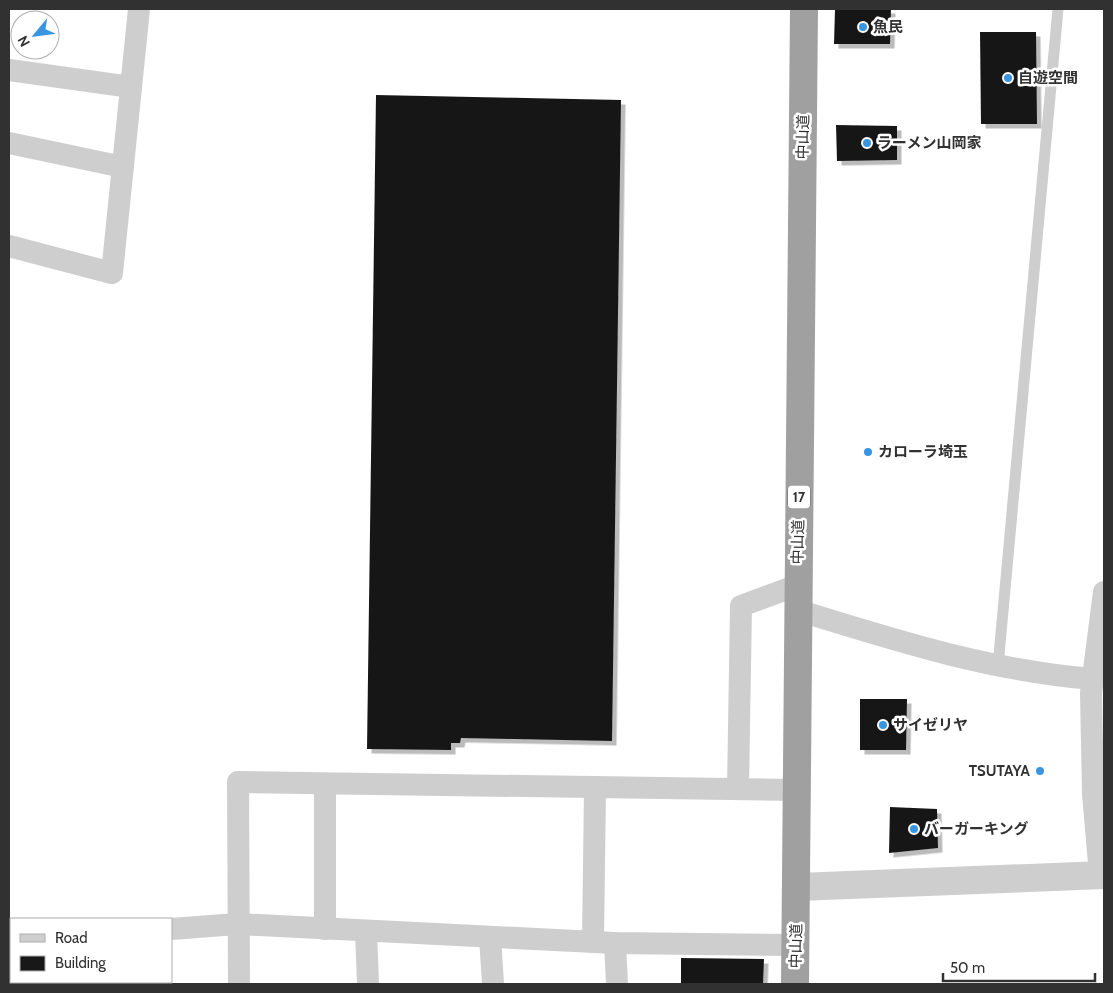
<svg xmlns="http://www.w3.org/2000/svg" width="1113" height="993" font-family="Cabin,'Noto Sans JP',sans-serif">
<style>
.building{fill:#181818;filter:url(#shadow)}
.lines{fill:none;stroke-linecap:round;stroke-linejoin:round}
.service{stroke:#cecece;stroke-width:11}
.minor{stroke:#cecece;stroke-width:22}
.tertiary{stroke:#cecece;stroke-width:28}
.trunk{stroke:#a0a0a0;stroke-width:28}
.poi-dot{fill:#3a95e1;stroke:#fff;stroke-width:2}
.labels{text-anchor:middle;dominant-baseline:central;stroke-width:5;stroke-linejoin:round;paint-order:stroke}
.shield{fill:#fff;stroke:#6f6f6f;stroke-width:1}
.shield-label{font-size:14px;font-weight:bold;fill:#313131}
.poi-label{font-size:15px;font-weight:bold;fill:#313131;stroke:#fff;text-anchor:start}
.street-label{font-size:15px;fill:#313131;stroke:#fff}
</style>
<defs>
<filter id="shadow"><feDropShadow dx="4.5" dy="4.5" stdDeviation="0" flood-color="#0004"/></filter>
</defs>
<rect width="100%" height="100%" fill="#fff"/>
<g class="building">
<polygon points="835,9 891,9 890,44 834,44"/>
<polygon points="980,32 1036,32 1037,124 981,124"/>
<polygon points="376,95 621,100 612,741 461,738 460,743 451,743 451,750 367,749"/>
<polygon points="836,125 897,126 897,160 837,161"/>
<polygon points="860,699 907,699 906,750 860,750"/>
<polygon points="890,807 937,809 938,848 889,853"/>
<polygon points="681,958 764,959 763,984 681,984"/>
</g>
<g class="lines">
<polyline class="service" points="998,666 1058,9"/>
<g class="minor">
<polyline points="9,70 131,87"/>
<polyline points="9,143 123,167"/>
<polyline points="9,246 112,273 139,9"/>
<path d="M 797,610 C 894,640 991,671 1093,679"/>
<polyline points="738,789 741,606 798,585"/>
<polyline points="1100,875 1093,794 1091,693 1104,592"/>
<polyline points="171,929 237,924 615,943 795,945"/>
<polyline points="325,929 325,784"/>
<polyline points="366,931 368,984"/>
<polyline points="490,937 493,984"/>
<polyline points="9,941 11,941"/>
<polyline points="593,942 595,787"/>
<polyline points="615,943 617,984"/>
<polyline points="127,982 128,984"/>
<polyline points="239,984 238,782 797,790"/>
</g>
<polyline class="tertiary" points="798,887 1104,875"/>
<polyline class="trunk" points="795,984 804,9"/>
</g>
<g class="poi-dot">
<circle cx="863" cy="27" r="5"/>
<circle cx="1008" cy="78" r="5"/>
<circle cx="867" cy="143" r="5"/>
<circle cx="868" cy="452" r="5"/>
<circle cx="883" cy="725" r="5"/>
<circle cx="1040" cy="771" r="5"/>
<circle cx="914" cy="829" r="5"/>
</g>
<g class="labels">
<rect class="shield" x="788" y="485.5" width="22" height="23" rx="4"/>
<g class="shield-label">
<text x="799" y="497">17</text>
</g>
<g class="poi-label">
<text x="873" y="27">魚民</text>
<text x="1018" y="78">自遊空間</text>
<text x="877" y="143">ラーメン山岡家</text>
<text x="878" y="452">カローラ埼玉</text>
<text x="893" y="725">サイゼリヤ</text>
<text x="1030" y="771" text-anchor="end">TSUTAYA</text>
<text x="924" y="829">バーガーキング</text>
</g>
<g class="street-label">
<text transform="translate(803 137) rotate(-89)">中山道</text>
<text transform="translate(798 542) rotate(-89)">中山道</text>
<text transform="translate(796 946) rotate(-89)">中山道</text>
</g>
</g>
<rect width="1113" height="993" fill="none" stroke="#313131" stroke-width="20"/>
<rect x="10" y="918" width="162" height="65" fill="#ffffff" stroke="#adadad"/>
<rect x="20" y="934" width="25" height="8" fill="#cecece" stroke="#adadad"/>
<text x="55" y="943" font-size="15" fill="#313131">Road</text>
<rect x="20" y="956" width="25" height="15" fill="#181818" stroke="#adadad"/>
<text x="55" y="968" font-size="15" fill="#313131">Building</text>
<g transform="translate(35 35) rotate(241)"><circle r="24" fill="#ffffff" stroke="#adadad"/>
<path d="M0-4L9 19L0 12L-9 19Z" fill="#3a95e1"/>
<text y="-8" font-size="14" font-weight="bold" text-anchor="middle" fill="#313131">N</text>
</g>
<path d="M943 973v8h152v-8" fill="none" stroke="#313131" stroke-width="2.5"/>
<text x="950" y="973" font-size="15" fill="#313131" stroke="#ffffff" stroke-width="4" paint-order="stroke">50 m</text>
</svg>
